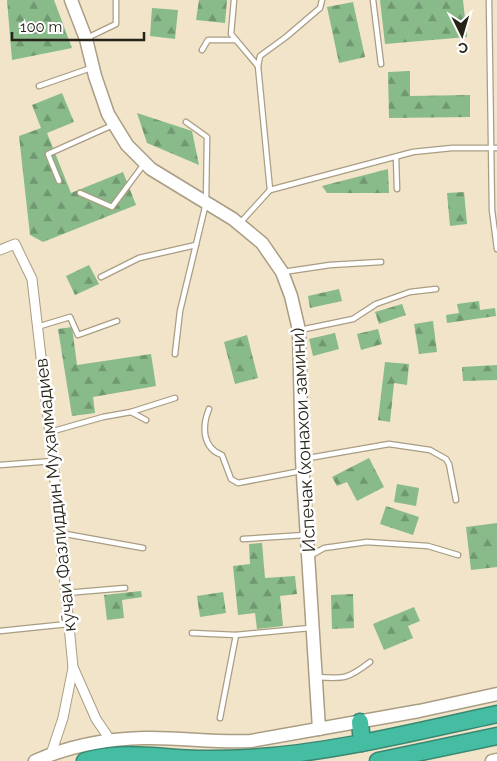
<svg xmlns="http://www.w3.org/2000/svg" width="497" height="761" font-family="Raleway,sans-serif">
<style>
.forest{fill:url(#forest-firs)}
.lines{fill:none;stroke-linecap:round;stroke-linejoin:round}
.lane-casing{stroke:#a99d83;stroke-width:7}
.street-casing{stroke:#a99d83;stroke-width:11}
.secondary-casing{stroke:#a99d83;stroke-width:15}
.highway-casing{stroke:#3a8772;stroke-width:19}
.lane{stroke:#fff;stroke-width:4.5}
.street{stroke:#fff;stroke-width:9}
.secondary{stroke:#fff;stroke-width:12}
.highway{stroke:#44bda3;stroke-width:16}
.labels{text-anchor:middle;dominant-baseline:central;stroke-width:5;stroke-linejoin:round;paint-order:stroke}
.street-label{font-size:18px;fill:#272318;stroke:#fff}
</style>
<defs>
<pattern id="forest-firs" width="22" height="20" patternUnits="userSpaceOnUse" patternTransform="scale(1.25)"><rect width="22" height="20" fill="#88ba8a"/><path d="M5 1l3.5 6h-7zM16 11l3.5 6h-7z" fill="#6f9770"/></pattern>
</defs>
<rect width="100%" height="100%" fill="#f1e4c9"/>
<g class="forest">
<polygon points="7,0 54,0 72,48 12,60"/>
<polygon points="199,0 227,0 225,23 196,20"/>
<polygon points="380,0 463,0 467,37 385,44"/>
<polygon points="353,2 365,57 339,63 327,7"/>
<polygon points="152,8 178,10 175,39 150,36"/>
<polygon points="410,71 410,96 470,95 470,117 389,118 388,72"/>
<polygon points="62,93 74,122 47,133 71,193 123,172 136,205 43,242 30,235 19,136 41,128 32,105"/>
<polygon points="137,113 192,131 199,165 147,143"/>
<polygon points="388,169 389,193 327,193 322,186"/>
<polygon points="464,192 467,224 450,226 447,193"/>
<polygon points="89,265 99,284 75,295 66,276"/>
<polygon points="339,289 342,301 310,308 308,296"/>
<polygon points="479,301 480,310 495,308 496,316 447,323 446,315 459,313 457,304"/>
<polygon points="402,304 406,315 379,324 375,312"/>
<polygon points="433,321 437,352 419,354 414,324"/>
<polygon points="72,327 77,365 151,354 156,386 93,397 95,413 72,416 58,329"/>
<polygon points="378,329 382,344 361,350 357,334"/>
<polygon points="335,333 339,349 313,356 309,339"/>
<polygon points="247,335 258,378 235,384 224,342"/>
<polygon points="385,362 409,364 407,385 394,383 390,422 378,420"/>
<polygon points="497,365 497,380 463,381 462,367"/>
<polygon points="369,458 384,487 357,501 347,482 337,486 332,477"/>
<polygon points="397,484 419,488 416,506 394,502"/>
<polygon points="386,506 419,517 413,535 380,524"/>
<polygon points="497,523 497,567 471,570 466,527"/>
<polygon points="262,543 265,578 295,576 297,594 280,596 283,626 257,629 255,613 238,615 233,566 250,564 249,544"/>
<polygon points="141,591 142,597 122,600 124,618 107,620 104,595"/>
<polygon points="223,592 226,613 200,617 197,596"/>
<polygon points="353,594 354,628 332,629 331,595"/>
<polygon points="414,607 420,621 408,626 413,638 384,650 373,624"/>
</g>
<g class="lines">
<defs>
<g id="lane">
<polyline points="234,0 231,34 258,66"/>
<polyline points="373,0 381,64"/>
<polyline points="489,0 492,210 497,249"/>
<polyline points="87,38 116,24 116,0"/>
<polyline points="202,50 208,40 236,40"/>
<polyline points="39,86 91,68"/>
<polyline points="396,157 397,189"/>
<polyline points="59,181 48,154 113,125"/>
<polyline points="270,190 258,66 260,56 286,37 320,8 322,0"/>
<polyline points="80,193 112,207 144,164"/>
<polyline points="240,223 270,190 413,152 452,148 497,148"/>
<polyline points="283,272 330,265 381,262"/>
<polyline points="101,277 139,258 196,245"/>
<polyline points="37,327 70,317 78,335 117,321"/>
<polyline points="300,330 353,319 376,304 410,292 436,289"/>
<polyline points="175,354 180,311 206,203 207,137 186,122"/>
<path d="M 209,409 C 202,426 202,448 222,455 L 231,479 L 238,483 L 301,471"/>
<polyline points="131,412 175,398"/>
<polyline points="50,432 103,417 131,412 146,420"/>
<polyline points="303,459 389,444 430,450 446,459 449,464 456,500"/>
<polyline points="0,465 53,461"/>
<polyline points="60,533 143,548"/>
<polyline points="243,539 305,535"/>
<polyline points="310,556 324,548 367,542 428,546 458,555"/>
<polyline points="66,593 125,588"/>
<polyline points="0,631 68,624"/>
<polyline points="192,633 236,635"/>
<path d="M 317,677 C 344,679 348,679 370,662"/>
<polyline points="220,718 236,635 310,628"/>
</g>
<g id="street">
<polyline points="0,250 15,244 32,279 53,461 73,667 96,719 111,741"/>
<polyline points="51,754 63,718 73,668"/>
</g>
<g id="secondary">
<polyline points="71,0 86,39 95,76 108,114 127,145 151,169 233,219 262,243 282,272 291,296 299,330 302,459 319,729"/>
<path d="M 35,761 C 69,746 107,739 144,738 C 180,737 215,743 251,741 L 419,711 L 497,694"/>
<polyline points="492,761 497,760"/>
</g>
<g id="highway">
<polyline points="360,722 362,743"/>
<path d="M 85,761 C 122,750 161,758 198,759 C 215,759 231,759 248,758 C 332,753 414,732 497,714"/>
<polyline points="378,761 497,736"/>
</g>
</defs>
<use href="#lane" class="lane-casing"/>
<use href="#street" class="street-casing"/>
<use href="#secondary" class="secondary-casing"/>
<use href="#highway" class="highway-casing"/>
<use href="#lane" class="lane"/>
<use href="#street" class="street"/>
<use href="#secondary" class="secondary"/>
<use href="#highway" class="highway"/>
</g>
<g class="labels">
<g class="street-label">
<text transform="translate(303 440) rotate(-93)">Испечак (хонахои замини)</text>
<text transform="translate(55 495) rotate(-96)">кӯчаи Фазлиддин Муҳаммадиев</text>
</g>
</g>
<g transform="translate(462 35) rotate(175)" stroke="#ffffff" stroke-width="4" paint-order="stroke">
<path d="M0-4L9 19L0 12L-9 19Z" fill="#272318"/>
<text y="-8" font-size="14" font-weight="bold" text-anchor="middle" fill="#272318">С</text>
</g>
<path d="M12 32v8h132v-8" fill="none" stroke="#272318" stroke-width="2.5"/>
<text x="20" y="32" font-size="15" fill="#272318" stroke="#ffffff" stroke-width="4" paint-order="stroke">100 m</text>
</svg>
